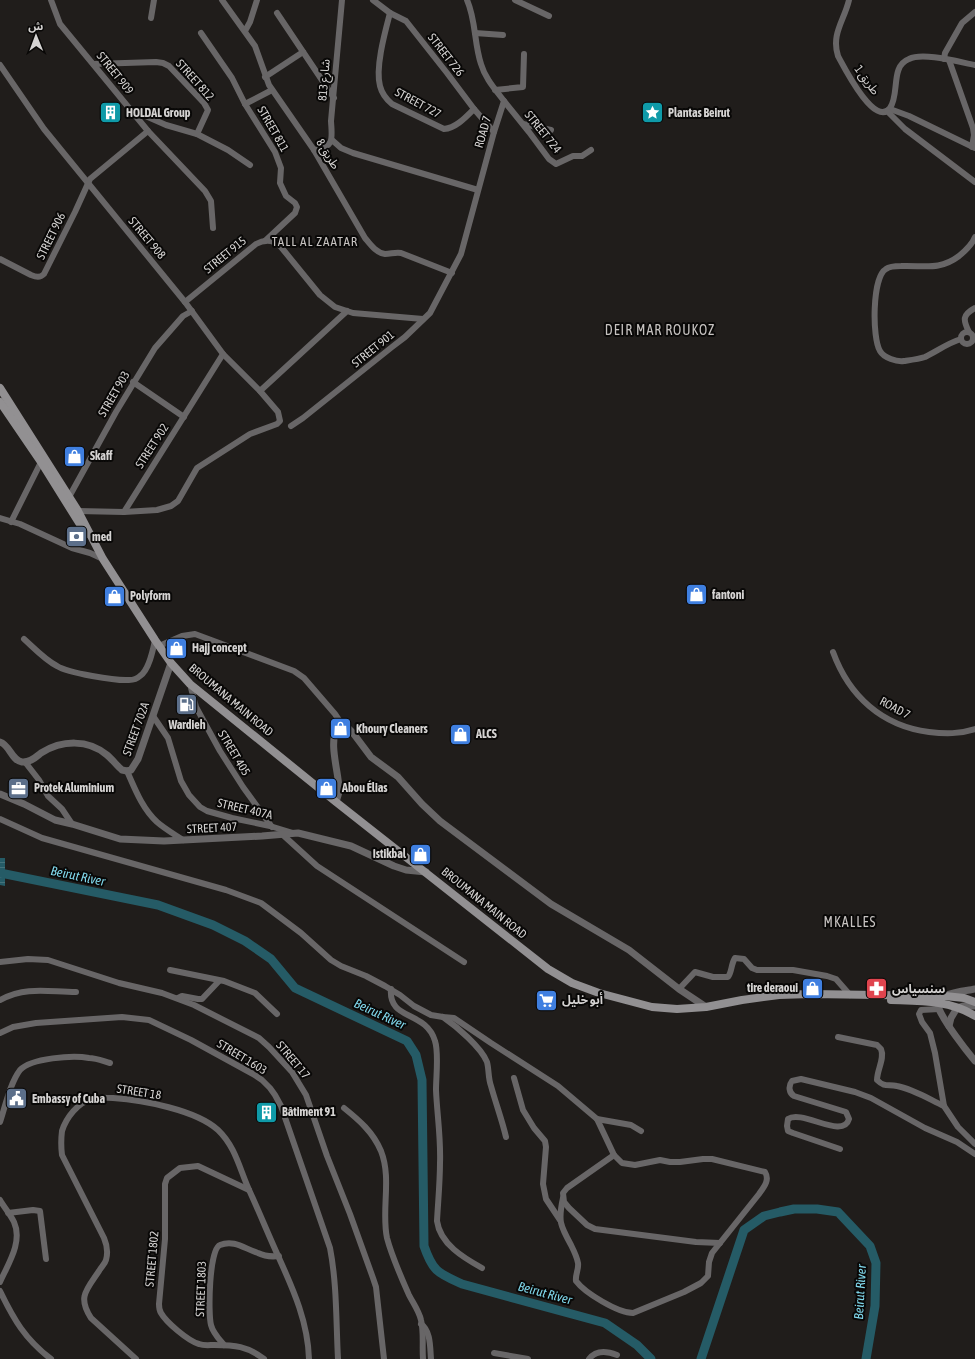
<svg xmlns="http://www.w3.org/2000/svg" width="975" height="1359" font-family="'Asap Condensed','Noto Sans Arabic',sans-serif">
<style>
.water{fill:url(#water-rules)}
.lines{fill:none;stroke-linecap:round;stroke-linejoin:round}
.river{stroke:#255b66;stroke-width:9}
.minor{stroke:#686667;stroke-width:6}
.tertiary{stroke:#686667;stroke-width:7}
.secondary{stroke:#929092;stroke-width:8}
.labels{text-anchor:middle;dominant-baseline:central;stroke-width:4;stroke-linejoin:round;paint-order:stroke}
.street-label{font-size:12px;fill:#d5d3d2;stroke:#090807}
.poi-label{font-size:12px;font-weight:bold;fill:#d5d3d2;stroke:#090807;text-anchor:start}
.neighbourhood-label{font-size:13px;letter-spacing:1px;fill:#c6c2c0;stroke:#090807}
.water-label{font-size:13px;font-style:italic;fill:#81d9ed;stroke:#090807}
.quarter-label{font-size:14px;letter-spacing:1px;fill:#c6c2c0;stroke:#090807}
</style>
<defs>
<pattern id="water-rules" width="6" height="5" patternUnits="userSpaceOnUse"><rect width="6" height="5" fill="#255b66"/><path d="M0 2.5h6" fill="none" stroke="#44727b"/></pattern>
</defs>
<rect width="100%" height="100%" fill="#201d1b"/>
<polygon class="water" points="0,858 5,858 5,886 0,885"/>
<g class="lines">
<g class="river">
<path d="M 0,873 L 158,905 L 213,925 L 245,941 L 271,959 L 295,988 L 407,1041 L 416,1055 L 422,1080 L 424,1246 C 433,1272 438,1273 462,1284 L 605,1323 L 637,1345 L 651,1359"/>
<polyline points="701,1359 744,1230 764,1216 780,1212 794,1209 817,1209 838,1212 870,1246 876,1263 875,1306 866,1359"/>
</g>
<g class="minor">
<polyline points="51,0 60,24 148,131 205,191 211,201 213,228"/>
<path d="M 222,0 L 255,46 L 269,85 L 314,150 L 365,238 C 370,244 376,253 385,254 C 391,254 395,252 401,253 L 452,273"/>
<polyline points="373,0 390,13 406,21 447,73 474,109 494,132"/>
<polyline points="515,0 549,16"/>
<path d="M 849,0 C 844,21 831,34 838,56 C 843,65 875,129 890,108 C 900,94 890,66 909,59 C 923,52 959,62 975,65"/>
<polyline points="277,13 334,98"/>
<path d="M 390,13 C 385,32 375,68 380,86 C 382,94 386,99 392,104 L 444,129 C 456,128 466,117 474,109"/>
<polyline points="151,18 154,0"/>
<polyline points="245,31 250,22 257,0"/>
<polyline points="201,33 232,78 245,104 275,152 281,168 280,183 286,196 295,203 297,207 295,213 265,241"/>
<polyline points="475,33 503,35"/>
<polyline points="944,59 945,53 962,23 975,12"/>
<polyline points="949,60 973,128 974,135 972,147"/>
<polyline points="94,64 156,62 163,63 169,66 204,103 208,110 197,134"/>
<polyline points="0,65 44,129 185,302 223,354 260,391 278,412 280,421 277,424 250,434 197,468 178,501 171,506 157,510 124,512"/>
<polyline points="265,77 303,52"/>
<polyline points="495,90 523,87 524,54"/>
<polyline points="504,101 529,132 549,159 556,164 573,156 582,156 591,150"/>
<polyline points="245,104 272,90"/>
<polyline points="890,109 909,116 975,148"/>
<polyline points="132,110 166,125 197,134 228,150 250,165"/>
<polyline points="887,111 905,129 975,182"/>
<polyline points="523,124 551,130"/>
<polyline points="332,140 341,148 353,153 478,190"/>
<path d="M 314,150 C 335,147 332,139 331,121 L 342,0"/>
<path d="M 0,259 L 31,275 C 36,277 40,278 44,274 L 75,212 L 90,179 L 148,131"/>
<path d="M 185,302 L 256,244 C 265,239 274,240 281,247 L 320,295 L 335,307 L 353,313 L 423,319"/>
<circle cx="967" cy="338" r="6"/>
<path d="M 969,332 C 963,320 962,315 975,308"/>
<path d="M 961,339 C 948,343 937,351 925,357 C 919,359 911,360 904,361 C 897,362 884,358 880,351 C 872,338 872,277 886,269 C 890,266 896,266 901,266 C 924,265 939,271 959,256 C 965,251 972,245 975,237"/>
<polyline points="133,382 184,417"/>
<polyline points="260,391 347,311"/>
<path d="M 291,426 L 303,418 L 392,347 L 405,337 L 430,313 L 461,254 L 494,132 L 504,101 C 495,89 485,78 481,64 C 474,43 476,20 467,0"/>
<polyline points="69,497 116,412 155,348 183,316 192,311"/>
<polyline points="78,511 124,512 223,354"/>
<polyline points="0,518 20,524 72,548 90,553 103,559"/>
<polyline points="11,522 41,462"/>
<path d="M 24,639 C 34,648 45,660 57,666 C 68,673 116,681 129,680 C 133,680 137,679 140,676 C 149,670 153,650 155,640"/>
<polyline points="159,646 182,636 195,634 294,671 304,678 335,714 339,720 340,727"/>
<path d="M 833,652 C 849,696 882,726 929,732 C 946,734 959,734 975,729"/>
<polyline points="190,684 196,707 220,751 243,787 272,827"/>
<polyline points="153,716 168,738 181,781 189,795 200,807 207,811 232,818 270,826 293,833"/>
<polyline points="25,762 39,780 48,796 62,809 72,824"/>
<path d="M 127,771 C 135,789 142,808 157,822 C 165,829 174,834 183,840"/>
<path d="M 0,819 L 42,838 L 226,890 L 261,903 L 301,933 L 331,960 L 341,966 L 366,976 L 385,986 L 400,995 L 414,1006 L 431,1015 L 443,1017 L 454,1018 L 491,1043 L 558,1086 L 597,1119 L 614,1155 L 622,1163 L 635,1165 L 660,1160 L 670,1162 L 680,1162 L 703,1159 L 712,1159 L 765,1172 C 770,1180 764,1187 759,1194 L 712,1253 L 709,1262 L 708,1276 L 701,1283 L 684,1292 L 633,1313 C 618,1313 585,1293 576,1281 C 575,1275 579,1269 578,1263 C 577,1257 574,1251 571,1245 C 560,1225 558,1221 563,1198"/>
<polyline points="283,835 317,866 464,962"/>
<polyline points="0,962 28,959 48,960 119,983 162,993 194,1005 259,1038 269,1047 292,1072 306,1095 327,1156 350,1214 373,1278 376,1287 384,1359"/>
<polyline points="170,970 224,981 255,993 277,1014"/>
<path d="M 391,989 C 388,1021 426,1010 435,1041 C 439,1053 436,1076 436,1090 C 437,1114 441,1138 440,1163 C 440,1182 438,1202 437,1221 C 440,1244 464,1258 482,1268"/>
<path d="M 679,989 L 695,972 L 713,977 L 728,977 C 732,972 731,964 735,958 L 744,959 L 752,968 L 757,970 L 793,970 L 827,976 L 836,979 L 850,995"/>
<polyline points="178,998 182,996 198,999 202,999 219,981"/>
<path d="M 0,1000 C 27,986 48,992 76,992"/>
<polyline points="939,1009 921,1010 919,1014 922,1022 930,1033 935,1053 944,1106 958,1127 975,1144"/>
<path d="M 443,1017 C 456,1026 481,1047 487,1062 C 489,1069 488,1078 491,1086 C 496,1104 502,1120 506,1137"/>
<path d="M 0,1033 L 13,1027 L 36,1023 L 122,1017 L 149,1020 L 191,1040 L 253,1074 L 262,1080 L 270,1088 L 275,1095 L 281,1106 L 330,1248 C 337,1284 336,1322 338,1359"/>
<path d="M 838,1037 L 877,1045 L 881,1049 C 885,1058 877,1070 877,1080 C 885,1088 888,1084 897,1086 C 913,1089 929,1099 944,1106"/>
<polyline points="514,1078 523,1110 534,1128 545,1141 546,1147 543,1184 546,1199 560,1220"/>
<path d="M 344,1108 C 359,1120 373,1132 381,1151 C 392,1179 381,1210 387,1238 C 392,1257 401,1277 409,1295 C 413,1303 419,1311 421,1320 C 424,1332 422,1346 423,1359"/>
<polyline points="597,1119 631,1125 641,1131"/>
<path d="M 0,1122 C 5,1107 10,1083 20,1070 C 31,1058 73,1055 89,1058 C 96,1058 103,1061 110,1063"/>
<path d="M 840,1149 L 793,1133 L 788,1131 L 787,1126 L 788,1119 C 802,1109 843,1140 849,1119 L 846,1112 L 794,1096 C 789,1093 788,1086 792,1081 L 801,1079 L 855,1092 L 871,1098 L 925,1128 L 957,1142 L 975,1154"/>
<polyline points="614,1155 567,1188 563,1193 564,1202 569,1208 587,1225 595,1229 696,1242 720,1243"/>
<path d="M 249,1190 L 198,1166 L 180,1168 L 167,1178 L 165,1184 L 165,1239 L 159,1304 C 159,1307 159,1310 161,1313 C 166,1322 188,1341 199,1344 C 204,1346 210,1345 214,1345 C 235,1345 247,1346 264,1359"/>
<path d="M 0,1200 C 4,1207 10,1214 14,1222 C 23,1242 8,1264 0,1282"/>
<polyline points="8,1213 33,1210 40,1211 46,1259"/>
<path d="M 0,1291 C 14,1320 25,1339 51,1359"/>
<path d="M 421,1324 C 431,1331 430,1348 431,1359"/>
<path d="M 224,1345 C 219,1339 213,1333 211,1325 C 208,1314 209,1249 220,1245 C 234,1239 245,1249 258,1253 C 264,1256 271,1257 279,1256"/>
<polyline points="494,1353 528,1359"/>
<path d="M 136,1359 L 91,1318 C 77,1297 87,1289 99,1271 C 101,1267 105,1264 106,1260 C 108,1253 107,1245 104,1238 L 62,1155 C 61,1147 61,1139 62,1131 C 66,1118 78,1102 92,1099 C 98,1097 106,1098 113,1098 C 143,1100 196,1110 218,1130 C 236,1147 240,1171 250,1192 C 260,1214 269,1236 279,1258 C 294,1291 308,1323 309,1359"/>
<path d="M 589,1359 C 596,1350 607,1351 617,1355"/>
</g>
<g class="tertiary">
<path d="M 0,742 C 10,745 11,760 22,762 C 30,763 36,757 41,753 C 62,740 88,739 107,755 C 113,760 117,766 122,770 L 127,771 L 131,770 L 138,759 L 171,663"/>
<polyline points="0,794 24,804 55,820 72,824 120,839 164,841 262,836 298,833 351,846 394,866 406,870 426,872"/>
<path d="M 336,802 C 337,799 338,796 339,792 C 340,776 328,744 337,729 L 343,727 L 349,729 L 353,733 L 371,757 L 398,777 L 422,804 L 440,821 L 551,904 L 629,950 L 679,989 L 706,1007"/>
<path d="M 975,989 C 967,991 948,992 942,998 C 939,1001 938,1005 939,1009 C 945,1023 965,1049 975,1061"/>
<polyline points="949,1026 951,1018 957,1008 963,1006 975,1006"/>
</g>
<g class="secondary">
<polyline points="0,388 78,511 103,559 155,640 171,663 190,684 336,802 548,969 572,983 599,993 652,1007 677,1009 706,1007 742,1000 779,995 811,994 945,996 964,998 975,1002"/>
<polyline points="0,402 41,462 86,534"/>
<path d="M 891,1000 C 919,1001 950,1000 975,1016"/>
</g>
</g>
<defs>
<symbol id="building-square" viewBox="-11 -11 22 22"><rect x="-9" y="-9" width="18" height="18" rx="4" fill="#0f9aa8" stroke="#090807"/><path d="M-4-6H4V6H1V3H-1V6H-4ZM-2.5-4.3h1.7v1.8h-1.7ZM.8-4.3h1.7v1.8H.8ZM-2.5-1h1.7V.8h-1.7ZM.8-1h1.7V.8H.8Z" fill="#fff"/></symbol>
<symbol id="sight-square" viewBox="-11 -11 22 22"><rect x="-9" y="-9" width="18" height="18" rx="4" fill="#0f9aa8" stroke="#090807"/><path d="M0-6L1.8-2.2L6-1.7L2.9 1.2L3.7 5.4L0 3.3L-3.7 5.4L-2.9 1.2L-6-1.7L-1.8-2.2Z" fill="#fff"/></symbol>
<symbol id="shop-square" viewBox="-11 -11 22 22"><rect x="-9" y="-9" width="18" height="18" rx="4" fill="#3f7fe0" stroke="#090807"/><path d="M-5-2.5h2.3a2.7 3.5 0 0 1 5.4 0H5L5.5 6h-11ZM-1.5-2.5h3a1.5 2.3 0 0 0-3 0Z" fill="#fff"/></symbol>
<symbol id="bank-square" viewBox="-11 -11 22 22"><rect x="-9" y="-9" width="18" height="18" rx="4" fill="#5c6f8a" stroke="#090807"/><path d="M-6-4H6V4H-6ZM0-2.3a2.3 2.3 0 1 0 0 4.6a2.3 2.3 0 1 0 0-4.6Z" fill="#fff"/></symbol>
<symbol id="fuel-square" viewBox="-11 -11 22 22"><rect x="-9" y="-9" width="18" height="18" rx="4" fill="#5c6f8a" stroke="#090807"/><path d="M-5.5-6h7V0h2V4h1.3V-2.5L3-4.5l.8-.8L6-3V5H2.5V1h-1V6h-7ZM-4.2-4.7v3.2H.2V-4.7Z" fill="#fff"/></symbol>
<symbol id="office-square" viewBox="-11 -11 22 22"><rect x="-9" y="-9" width="18" height="18" rx="4" fill="#5c6f8a" stroke="#090807"/><path d="M-6-3h4V-5.5h4V-3h4V5H-6ZM-1-4.5V-3h2v-1.5ZM-6 0V1H6V0Z" fill="#fff"/></symbol>
<symbol id="pharmacy-square" viewBox="-11 -11 22 22"><rect x="-9" y="-9" width="18" height="18" rx="4" fill="#e0444e" stroke="#090807"/><path d="M-2-6h4v4h4v4h-4v4h-4v-4h-4v-4h4Z" fill="#fff"/></symbol>
<symbol id="supermarket-square" viewBox="-11 -11 22 22"><rect x="-9" y="-9" width="18" height="18" rx="4" fill="#3f7fe0" stroke="#090807"/><path d="M-6-5.5h2.5l.6 2H6L4.5 2H-2.5L-4.4-4H-6ZM-1.5 3.2a1.3 1.3 0 1 0 .1 0ZM3 3.2a1.3 1.3 0 1 0 .1 0Z" fill="#fff"/></symbol>
<symbol id="civic-square" viewBox="-11 -11 22 22"><rect x="-9" y="-9" width="18" height="18" rx="4" fill="#5c6f8a" stroke="#090807"/><path d="M-.6-6.5H3V-4.5H.6V-3L4-1V1h2V6H-6V1h2V-1L-.6-3ZM-1.2 2.5V6h2.4V2.5Z" fill="#fff"/></symbol>
</defs>
<g fill-rule="evenodd">
<use href="#building-square" x="98" y="100" width="25" height="25"/>
<use href="#sight-square" x="640" y="100" width="25" height="25"/>
<use href="#shop-square" x="62" y="444" width="25" height="25"/>
<use href="#bank-square" x="64" y="524" width="25" height="25"/>
<use href="#shop-square" x="684" y="582" width="25" height="25"/>
<use href="#shop-square" x="102" y="584" width="25" height="25"/>
<use href="#shop-square" x="164" y="636" width="25" height="25"/>
<use href="#fuel-square" x="174" y="692" width="25" height="25"/>
<use href="#shop-square" x="328" y="716" width="25" height="25"/>
<use href="#shop-square" x="448" y="722" width="25" height="25"/>
<use href="#office-square" x="6" y="776" width="25" height="25"/>
<use href="#shop-square" x="314" y="776" width="25" height="25"/>
<use href="#shop-square" x="408" y="842" width="25" height="25"/>
<use href="#shop-square" x="800" y="976" width="25" height="25"/>
<use href="#pharmacy-square" x="864" y="976" width="25" height="25"/>
<use href="#supermarket-square" x="534" y="988" width="25" height="25"/>
<use href="#civic-square" x="4" y="1086" width="25" height="25"/>
<use href="#building-square" x="254" y="1100" width="25" height="25"/>
</g>
<g class="labels">
<g class="street-label">
<text transform="translate(446 55) rotate(52)">STREET 726</text>
<text transform="translate(115 73) rotate(51)">STREET 909</text>
<text transform="translate(195 80) rotate(48)">STREET 812</text>
<text transform="translate(324 80) rotate(-85)">شارع 813</text>
<text transform="translate(867 80) rotate(54)">طريق 1</text>
<text transform="translate(418 103) rotate(28)">STREET 727</text>
<text transform="translate(273 129) rotate(60)">STREET 811</text>
<text transform="translate(483 132) rotate(-74)">ROAD 7</text>
<text transform="translate(543 132) rotate(51)">STREET 724</text>
<text transform="translate(328 154) rotate(58)">طريق 8</text>
<text transform="translate(51 236) rotate(-64)">STREET 906</text>
<text transform="translate(147 238) rotate(50)">STREET 908</text>
<text transform="translate(225 255) rotate(-39)">STREET 915</text>
<text transform="translate(373 349) rotate(-39)">STREET 901</text>
<text transform="translate(114 394) rotate(-60)">STREET 903</text>
<text transform="translate(152 446) rotate(-57)">STREET 902</text>
<text transform="translate(231 700) rotate(40)">BROUMANA MAIN ROAD</text>
<text transform="translate(895 708) rotate(28)">ROAD 7</text>
<text transform="translate(136 729) rotate(-70)">STREET 702A</text>
<text transform="translate(234 753) rotate(59)">STREET 405</text>
<text transform="translate(245 809) rotate(13)">STREET 407A</text>
<text transform="translate(212 828) rotate(-3)">STREET 407</text>
<text transform="translate(484 903) rotate(39)">BROUMANA MAIN ROAD</text>
<text transform="translate(242 1057) rotate(31)">STREET 1603</text>
<text transform="translate(293 1060) rotate(50)">STREET 17</text>
<text transform="translate(139 1092) rotate(9)">STREET 18</text>
<text transform="translate(152 1259) rotate(-85)">STREET 1802</text>
<text transform="translate(201 1289) rotate(-88)">STREET 1803</text>
</g>
<g class="poi-label">
<text x="126" y="113">HOLDAL Group</text>
<text x="668" y="113">Plantas Beirut</text>
<text x="90" y="456">Skaff</text>
<text x="92" y="537">med</text>
<text x="712" y="595">fantoni</text>
<text x="130" y="596">Polyform</text>
<text x="192" y="648">Hajj concept</text>
<text x="187" y="725" text-anchor="middle">Wardieh</text>
<text x="356" y="729">Khoury Cleaners</text>
<text x="476" y="734">ALCS</text>
<text x="34" y="788">Protek Aluminium</text>
<text x="342" y="788">Abou Élias</text>
<text x="406" y="854" text-anchor="end">Istikbal</text>
<text x="798" y="988" text-anchor="end">tire deraoui</text>
<text x="892" y="989">سنسياس</text>
<text x="562" y="1000">أبو خليل</text>
<text x="32" y="1099">Embassy of Cuba</text>
<text x="282" y="1112">Bâtiment 91</text>
</g>
<g class="neighbourhood-label">
<text x="315" y="241">TALL AL ZAATAR</text>
</g>
<g class="water-label">
<text transform="translate(78 876) rotate(12)">Beirut River</text>
<text transform="translate(380 1014) rotate(25)">Beirut River</text>
<text transform="translate(860 1292) rotate(-87)">Beirut River</text>
<text transform="translate(545 1293) rotate(15)">Beirut River</text>
</g>
<g class="quarter-label">
<text x="660" y="330">DEIR MAR ROUKOZ</text>
<text x="850" y="922">MKALLES</text>
</g>
</g>
<g transform="translate(36 36) rotate(359)" stroke="#090807" stroke-width="3" paint-order="stroke">
<path d="M0-3L7 15L0 10L-7 15Z" fill="#d5d3d2"/>
<text y="-6" font-size="11" font-weight="bold" text-anchor="middle" fill="#d5d3d2">ش</text>
</g>
</svg>
